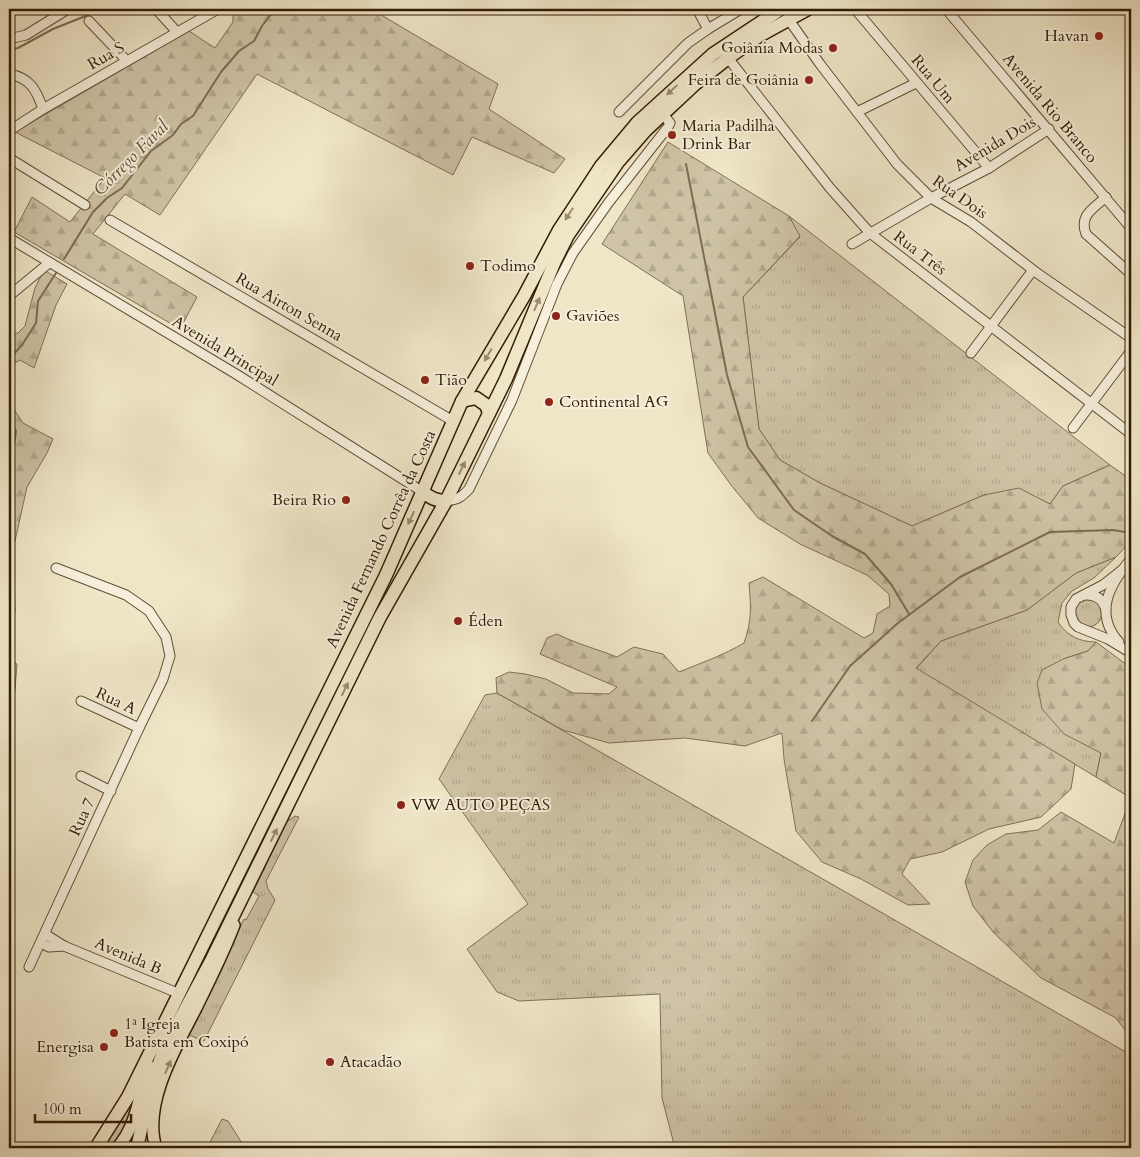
<svg xmlns="http://www.w3.org/2000/svg" width="1140" height="1157" font-family="Cardo,serif">
<style>
.grass{fill:url(#grass-tufts);stroke:#807055}
.forest{fill:url(#forest-firs);stroke:#807055}
.lines{fill:none;stroke-linecap:round;stroke-linejoin:round}
.stream{stroke:#7d6c51;stroke-width:2}
.minor-casing{stroke:#614e34;stroke-width:11}
.major-casing{stroke:#321c03;stroke-width:14}
.highway-casing{stroke:#321c03;stroke-width:15}
.minor{stroke:#f5efdb;stroke-width:9}
.major{stroke:#efe6c8;stroke-width:11}
.highway{stroke:#efe6c8;stroke-width:12}
.oneway{fill:#9a8b6f}
.poi-dot{fill:#8f2418;stroke:#f5efdb;stroke-width:2}
.labels{text-anchor:middle;dominant-baseline:central;stroke-width:4;stroke-linejoin:round;paint-order:stroke}
.poi-label{font-size:16px;fill:#321c03;stroke:#f5efdb;text-anchor:start}
.street-label{font-size:16px;fill:#321c03;stroke:#f5efdb}
.water-label{font-size:18px;font-style:italic;fill:#645137;stroke:#f5efdb}
</style>
<defs>
<pattern id="grass-tufts" width="24" height="20" patternUnits="userSpaceOnUse" patternTransform="scale(1.25)"><rect width="24" height="20" fill="#cfc4a7"/><path d="M3 7l-1-3M5 7V3M7 7l1-3M15 17l-1-3M17 17v-4M19 17l1-3" fill="none" stroke="#b2a88e"/></pattern>
<pattern id="forest-firs" width="22" height="20" patternUnits="userSpaceOnUse" patternTransform="scale(1.25)"><rect width="22" height="20" fill="#cfc4a7"/><path d="M5 1l3.5 6h-7zM16 11l3.5 6h-7z" fill="#b2a88e"/></pattern>
</defs>
<rect width="100%" height="100%" fill="#efe6c8"/>
<filter id="stains"><feTurbulence type="fractalNoise" baseFrequency=".004" numOctaves="4"/><feColorMatrix values="0 0 0 0 .2 0 0 0 0 .09 0 0 0 0 .02 0 0 0 .5 -.17"/></filter>
<radialGradient id="worn" r=".72"><stop offset=".6" stop-color="#630" stop-opacity="0"/><stop offset="1" stop-color="#630" stop-opacity=".3"/></radialGradient>
<g class="grass">
<polygon points="789,216 1110,465 1063,486 1050,504 1042,500 984,495 912,526 820,483 780,460 759,429 743,297 800,237"/>
<path d="M 1116,557 L 1094,578 L 1072,591 L 1062,603 L 1058,622 C 1067,636 1080,642 1096,642 L 1088,651 L 1063,659 L 1089,746 L 1101,753 L 1096,777 L 916,669 L 941,641 L 1027,610 L 1076,573 Z"/>
<circle cx="1088" cy="613" r="14"/>
<polygon points="497,693 1131,1055 1131,1148 675,1148 662,1098 660,994 519,1001 497,992 467,949 528,904 439,779 485,695"/>
<polygon points="295,816 299,817 266,881 268,889 275,900 204,1041 189,1035 189,1033 244,919 246,920 259,896 253,892 286,822"/>
<polygon points="137,1085 125,1130 112,1148 98,1148"/>
<polygon points="222,1119 228,1121 245,1148 207,1148"/>
</g>
<g class="forest">
<polygon points="233,9 371,9 498,84 489,109 565,159 554,173 472,137 453,175 257,74 160,215 125,194 93,234 197,297 180,329 14,232 32,197 70,222 105,178 15,132 189,31 215,48 233,22"/>
<path d="M 668,142 L 789,216 L 800,236 L 743,297 L 759,429 L 780,460 L 820,483 L 912,526 L 984,495 L 1019,488 L 1050,504 L 1063,486 L 1110,465 L 1131,480 L 1131,541 L 1116,557 L 1076,573 L 1027,610 L 941,641 L 916,668 L 1075,764 L 1071,789 L 1041,817 L 989,829 L 942,852 L 910,859 L 902,874 L 930,904 L 908,905 L 861,879 L 822,862 L 796,831 L 784,759 L 782,733 L 745,746 L 685,738 L 609,743 L 563,730 L 497,693 L 496,678 L 509,672 L 525,674 L 546,679 L 573,693 L 609,694 L 617,687 L 540,654 L 547,638 L 557,634 C 577,644 597,649 617,657 L 634,647 L 663,654 L 679,672 C 701,663 724,655 744,643 C 752,621 751,606 749,583 L 763,577 L 864,638 L 873,633 L 877,614 L 890,606 L 889,594 L 867,575 L 800,544 L 758,518 L 731,485 L 708,453 L 683,296 L 602,244 Z"/>
<polygon points="44,270 67,284 56,305 34,368 20,360 9,367 9,334 18,333 25,326 35,288"/>
<polygon points="9,402 23,423 53,439 47,453 27,487 13,550 15,611 9,652"/>
<polygon points="1096,642 1131,668 1131,798 1096,777 1101,753 1064,734 1042,709 1037,683 1042,670 1063,659 1088,651"/>
<polygon points="9,660 17,664 14,702 9,720"/>
<polygon points="1131,798 1131,1038 1116,1018 1041,978 993,932 973,906 965,882 973,860 987,845 1006,834 1038,830 1061,812 1114,843"/>
</g>
<g class="lines">
<g class="stream">
<polyline points="9,50 18,48 53,29 103,9"/>
<polyline points="686,164 727,375 748,447 794,510 832,536 865,554 891,584 909,614"/>
<polyline points="64,259 93,212 107,198 122,188 151,151 173,135 181,124 193,116 221,72 239,51 254,41 262,26 275,9"/>
<polyline points="9,359 22,345 36,323 38,301 56,273"/>
<polyline points="9,423 16,431 12,458 9,465"/>
<polyline points="812,721 850,666 898,623 960,577 1050,532 1113,530 1131,533"/>
</g>
<defs>
<g id="minor">
<polyline points="156,9 177,32"/>
<polyline points="697,9 708,29"/>
<polyline points="855,9 989,168"/>
<polyline points="946,9 1131,228"/>
<polyline points="789,20 820,64 897,164 931,198 971,222 1037,273 1131,338"/>
<polyline points="89,21 127,61"/>
<polyline points="9,39 26,35 68,9"/>
<polyline points="728,58 830,188 870,233 1131,434"/>
<path d="M 9,74 C 30,78 36,89 43,109"/>
<polyline points="619,112 688,43 708,29 741,9"/>
<polyline points="857,112 916,83"/>
<polyline points="9,131 43,109 218,9"/>
<polyline points="9,158 85,205"/>
<path d="M 1106,197 C 1093,209 1079,215 1086,234 L 1131,274"/>
<polyline points="110,220 453,421"/>
<polyline points="9,238 236,374 423,492"/>
<polyline points="852,244 931,198 989,168 1049,129"/>
<polyline points="9,296 49,263"/>
<polyline points="971,353 1033,270"/>
<polyline points="1073,428 1131,351"/>
<path d="M 446,501 C 457,500 462,497 469,489 L 512,400 L 557,284 L 573,253 L 609,202 L 668,127 L 670,123 L 663,114"/>
<polyline points="1122,570 1103,585 1076,599 1071,607 1071,615 1074,623 1078,627 1108,639 1131,653"/>
<path d="M 1084,595 C 1096,594 1103,599 1106,610"/>
<path d="M 1119,642 C 1093,613 1110,584 1131,559"/>
<polyline points="81,701 139,728"/>
<polyline points="81,776 111,791"/>
<polyline points="45,934 64,946 180,994"/>
<polyline points="41,943 49,947 64,946"/>
<polyline points="29,967 139,728 163,679 170,656 166,637 149,611 126,595 56,568"/>
</g>
<g id="major">
<path d="M 117,1148 C 138,1125 139,1093 148,1065"/>
<path d="M 156,1148 C 142,1104 176,1047 196,1008 C 209,981 223,954 234,925"/>
</g>
<g id="highway">
<polyline points="462,401 476,398 486,405 489,413"/>
<path d="M 423,492 C 431,498 436,501 446,501"/>
<polyline points="96,1148 128,1097 386,575 462,401 524,296 559,230 601,166 637,123 713,54 781,9"/>
<polyline points="137,1148 149,1093 164,1049 212,959 380,617 446,501 506,379 555,261 568,235 618,162 645,131 663,114 695,84 728,58 759,36 808,9"/>
</g>
</defs>
<use href="#minor" class="minor-casing"/>
<use href="#major" class="major-casing"/>
<use href="#highway" class="highway-casing"/>
<use href="#minor" class="minor"/>
<use href="#major" class="major"/>
<use href="#highway" class="highway"/>
</g>
<defs><path id="oneway-solid" d="M-6-.8H1V-3.2L6.5 0L1 3.2V.8H-6Z" transform="scale(1.25)"/></defs>
<g class="oneway">
<use href="#oneway-solid" transform="translate(672 90) rotate(137)"/>
<use href="#oneway-solid" transform="translate(569 214) rotate(123)"/>
<use href="#oneway-solid" transform="translate(537 304) rotate(-67)"/>
<use href="#oneway-solid" transform="translate(488 355) rotate(120)"/>
<use href="#oneway-solid" transform="translate(462 468) rotate(-64)"/>
<use href="#oneway-solid" transform="translate(411 518) rotate(115)"/>
<use href="#oneway-solid" transform="translate(345 689) rotate(-64)"/>
<use href="#oneway-solid" transform="translate(274 835) rotate(-64)"/>
<use href="#oneway-solid" transform="translate(168 1067) rotate(-67)"/>
</g>
<g class="poi-dot">
<circle cx="1099" cy="36" r="5"/>
<circle cx="833" cy="48" r="5"/>
<circle cx="809" cy="80" r="5"/>
<circle cx="672" cy="135" r="5"/>
<circle cx="470" cy="266" r="5"/>
<circle cx="556" cy="316" r="5"/>
<circle cx="425" cy="380" r="5"/>
<circle cx="549" cy="402" r="5"/>
<circle cx="346" cy="500" r="5"/>
<circle cx="458" cy="621" r="5"/>
<circle cx="401" cy="805" r="5"/>
<circle cx="114" cy="1033" r="5"/>
<circle cx="104" cy="1047" r="5"/>
<circle cx="330" cy="1062" r="5"/>
</g>
<g class="labels">
<g class="poi-label">
<text x="1089" y="36" text-anchor="end">Havan</text>
<text x="823" y="48" text-anchor="end">Goiânia Modas</text>
<text x="799" y="80" text-anchor="end">Feira de Goiânia</text>
<text x="682" y="126">Maria Padilha<tspan x="682" dy="18">Drink Bar</tspan></text>
<text x="480" y="266">Todimo</text>
<text x="566" y="316">Gaviões</text>
<text x="435" y="380">Tião</text>
<text x="559" y="402">Continental AG</text>
<text x="336" y="500" text-anchor="end">Beira Rio</text>
<text x="468" y="621">Éden</text>
<text x="411" y="805">VW AUTO PEÇAS</text>
<text x="124" y="1024">1ª Igreja<tspan x="124" dy="18">Batista em Coxipó</tspan></text>
<text x="94" y="1047" text-anchor="end">Energisa</text>
<text x="340" y="1062">Atacadão</text>
</g>
<g class="street-label">
<text transform="translate(106 56) rotate(-30)">Rua S</text>
<text transform="translate(933 79) rotate(50)">Rua Um</text>
<text transform="translate(1050 108) rotate(50)">Avenida Rio Branco</text>
<text transform="translate(995 144) rotate(-31)">Avenida Dois</text>
<text transform="translate(960 197) rotate(35)">Rua Dois</text>
<text transform="translate(920 253) rotate(37)">Rua Três</text>
<text transform="translate(289 307) rotate(30)">Rua Airton Senna</text>
<text transform="translate(225 351) rotate(31)">Avenida Principal</text>
<text transform="translate(381 539) rotate(-65)">Avenida Fernando Corrêa da Costa</text>
<text transform="translate(116 701) rotate(25)">Rua A</text>
<text transform="translate(82 817) rotate(-65)">Rua 7</text>
<text transform="translate(128 956) rotate(23)">Avenida B</text>
</g>
<g class="water-label">
<text transform="translate(131 158) rotate(-45)">Córrego Faval</text>
</g>
</g>
<rect width="1140" height="1157" fill="none" stroke="#efe6c8" stroke-width="30"/>
<rect x="10" y="10" width="1120" height="1137" fill="none" stroke="#321c03" stroke-width="2.5"/>
<rect x="15" y="15" width="1110" height="1127" fill="none" stroke="#321c03"/>
<path d="M35 1114v8h96v-8" fill="none" stroke="#321c03" stroke-width="2.5"/>
<text x="42" y="1114" font-size="15" fill="#321c03" stroke="#f5efdb" stroke-width="4" paint-order="stroke">100 m</text>
<rect width="100%" height="100%" filter="url(#stains)"/>
<rect width="100%" height="100%" fill="url(#worn)"/>
</svg>
